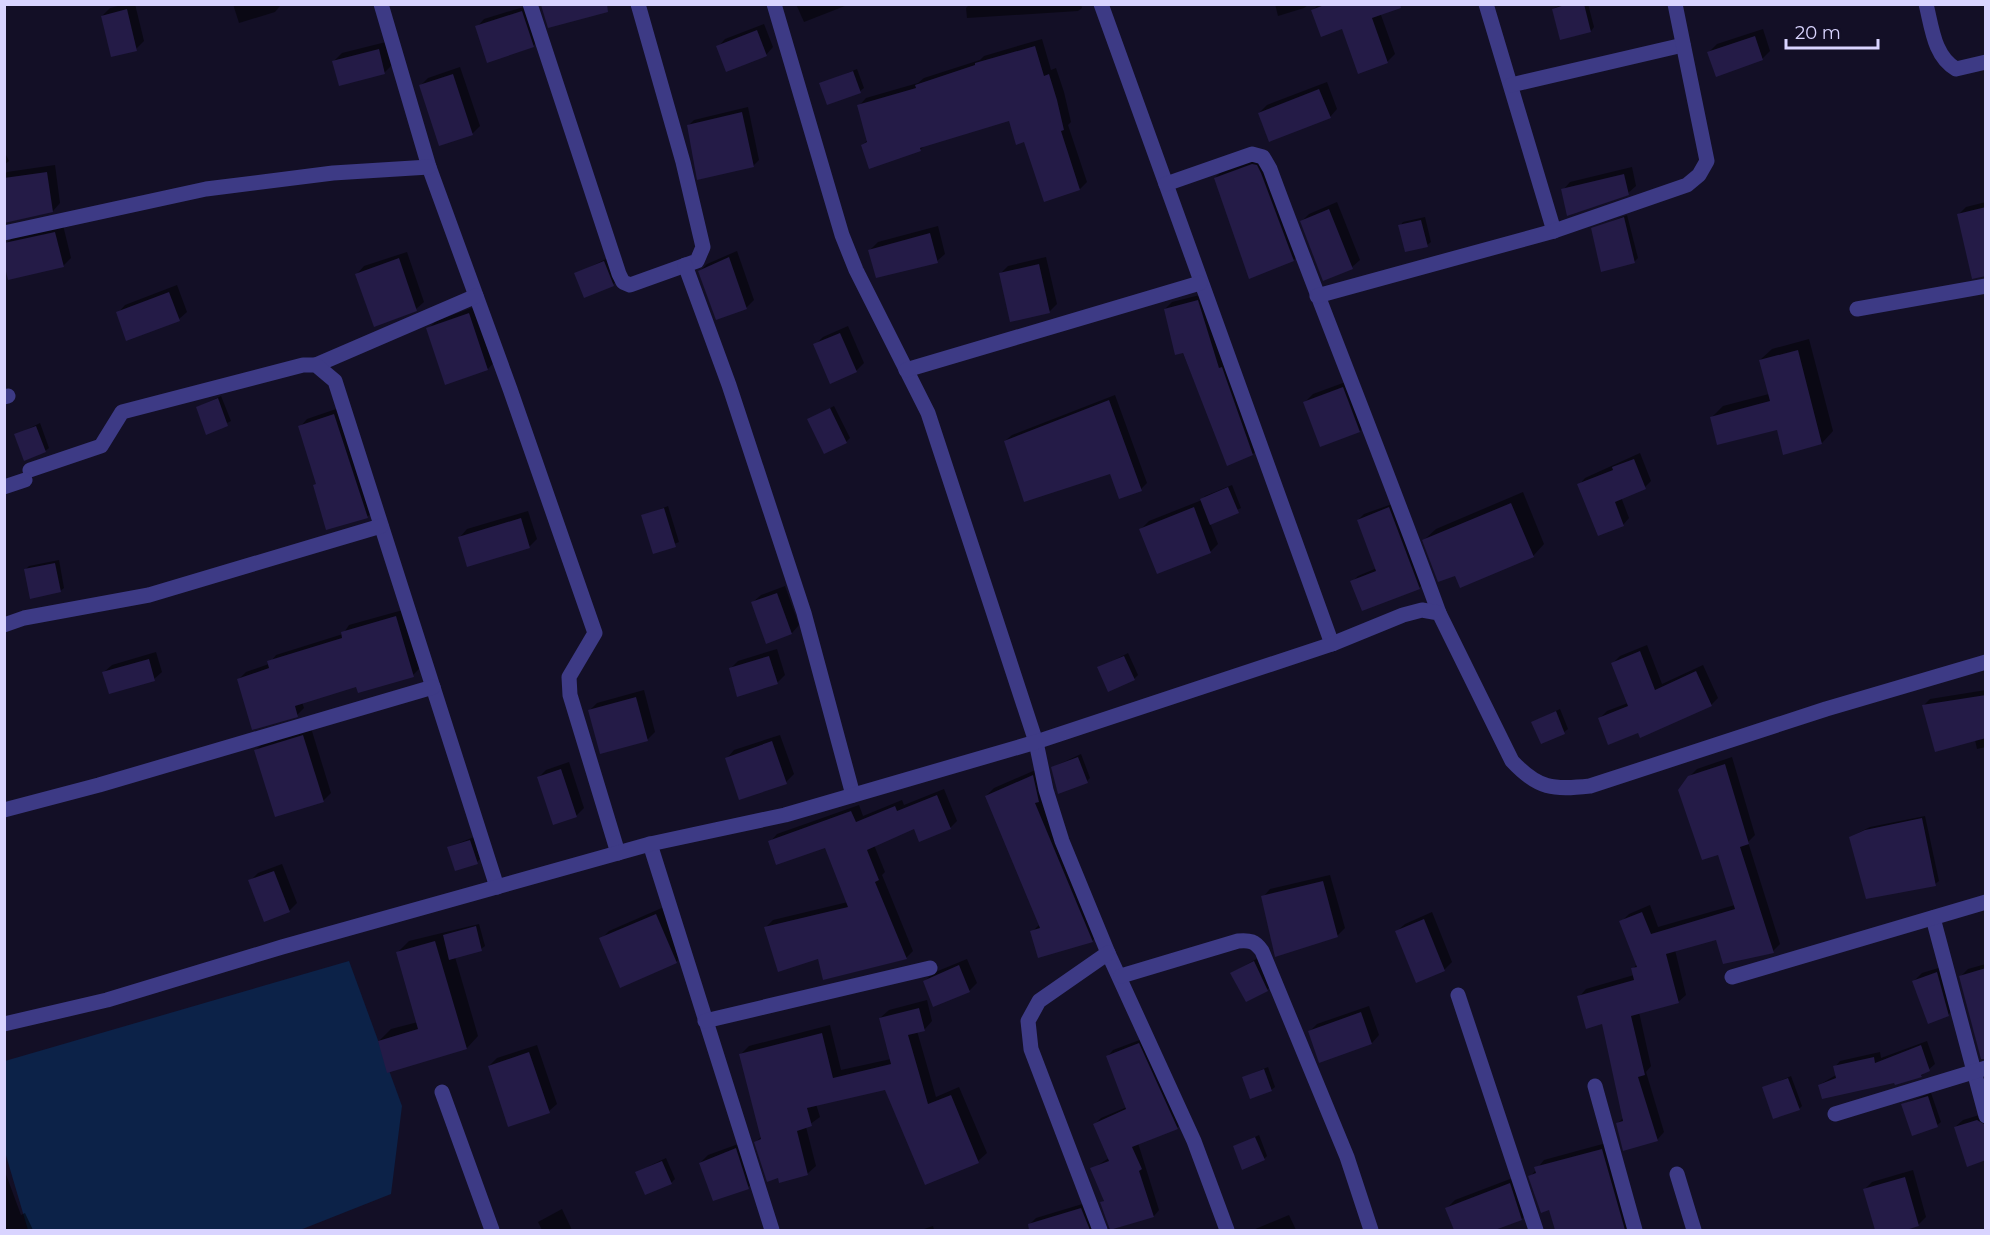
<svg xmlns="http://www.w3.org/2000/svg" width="1990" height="1235" font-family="Montserrat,sans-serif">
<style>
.water{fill:#0c2248}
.shadow{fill:#0007}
.building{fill:#241b47}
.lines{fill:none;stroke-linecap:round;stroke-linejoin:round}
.minor{stroke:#3d3a85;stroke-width:15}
</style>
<rect width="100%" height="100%" fill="#130f26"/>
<polygon class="water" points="349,961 402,1106 391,1194 300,1230 28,1230 5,1152 5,1061"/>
<g class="shadow">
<polygon points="126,4 135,4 144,41 136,49 102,16 110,8"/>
<polygon points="233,4 280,4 280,6 275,12 239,23"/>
<polygon points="796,4 850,4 804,22"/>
<polygon points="970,4 1081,4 1082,8 1078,11 967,18 966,8"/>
<polygon points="1275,4 1308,4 1308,5 1304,8 1278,16"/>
<polygon points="1319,4 1377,4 1395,54 1387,62 1343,27 1313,10"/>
<polygon points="1562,4 1588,4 1594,27 1591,31 1553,9"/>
<polygon points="530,5 541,38 533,46 477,27 484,19"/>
<polygon points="764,24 773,47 766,55 718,47 725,39"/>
<polygon points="1763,29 1770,51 1762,59 1709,52 1717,44"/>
<polygon points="1042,39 1051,70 1056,68 1064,92 1071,122 1068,125 1087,182 1080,189 1025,140 1010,119 925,145 920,150 862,145 868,140 859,106 866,98 918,83 924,78 980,60 984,56"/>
<polygon points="386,42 392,65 384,73 334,61 342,53"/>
<polygon points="460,67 480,126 473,133 440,145 420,86 428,78"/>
<polygon points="857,69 864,88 860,91 821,84"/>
<polygon points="1327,82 1337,109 1330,117 1259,113 1267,105"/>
<polygon points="748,107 759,160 753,166 689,125 694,120"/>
<polygon points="4,151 9,161 4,165"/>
<polygon points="1261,157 1301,252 1294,260 1215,178 1223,170"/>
<polygon points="55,165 60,203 53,211 4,214 4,175 7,172"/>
<polygon points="1632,167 1636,186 1628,193 1563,190 1570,182"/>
<polygon points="1337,202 1360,260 1352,267 1324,279 1302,221 1309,214"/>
<polygon points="1986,202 1986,260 1958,215 1966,207"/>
<polygon points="1627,215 1638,258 1634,262 1593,229"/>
<polygon points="1425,217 1431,242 1427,245 1400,226 1403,222"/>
<polygon points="63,225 71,258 63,266 4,245 16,235"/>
<polygon points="938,226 945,254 937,261 870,250 878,242"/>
<polygon points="737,251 754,300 746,308 699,272 707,264"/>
<polygon points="407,252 424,302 416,309 357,274 364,266"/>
<polygon points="1046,257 1057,304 1050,311 1000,274 1008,266"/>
<polygon points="608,258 617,281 613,284 576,274"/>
<polygon points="177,285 187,312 179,319 118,313 125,305"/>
<polygon points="1204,294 1260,447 1253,454 1228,464 1165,309 1172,302"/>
<polygon points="477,306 495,361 488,369 428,329 436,321"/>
<polygon points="848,326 864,363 856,371 815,345 823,337"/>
<polygon points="1809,339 1833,431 1822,443 1778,428 1712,417 1723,406 1769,394 1760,360 1772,349"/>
<polygon points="1351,380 1367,423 1360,431 1305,402 1313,394"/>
<polygon points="1115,395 1147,483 1141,489 1111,473 1005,441 1012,435"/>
<polygon points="221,396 231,421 207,433 198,407"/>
<polygon points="834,406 850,438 846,442 808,420"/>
<polygon points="342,407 375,509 368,516 327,528 317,483 300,427 307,419"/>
<polygon points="40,423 49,448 45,451 16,435"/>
<polygon points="1640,453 1651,481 1645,487 1621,497 1629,518 1623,525 1579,485 1585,478"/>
<polygon points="1232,485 1241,508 1210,523 1218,544 1211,551 1158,572 1141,529 1149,521 1202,500 1205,496"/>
<polygon points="1523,492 1544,544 1533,556 1456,574 1424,540 1436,529"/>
<polygon points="1395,503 1425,582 1419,588 1352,582 1358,576 1377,568 1358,520 1364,514"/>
<polygon points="668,506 679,542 654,552 643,516"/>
<polygon points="528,511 537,539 529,547 460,537 467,529"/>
<polygon points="59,560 64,588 60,591 26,569 29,566"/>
<polygon points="785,586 799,625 792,633 767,642 753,602 761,595"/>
<polygon points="403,610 420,668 413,675 357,685 302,702 304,708 297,715 239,679 246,672 269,664 276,655 343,634 349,625"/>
<polygon points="1647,645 1662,684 1703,665 1718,698 1711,705 1639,731 1600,718 1607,711 1628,703 1613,663 1620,656"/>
<polygon points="777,649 785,675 777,683 730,669 738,661"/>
<polygon points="156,652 162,672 154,679 104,672 112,665"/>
<polygon points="1128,653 1138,675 1134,679 1099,668"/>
<polygon points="644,690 655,732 648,739 601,753 589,711 597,703"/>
<polygon points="1986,690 1986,747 1977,749 1975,740 1924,705 1930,699"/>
<polygon points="1560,709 1568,729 1564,732 1533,722"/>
<polygon points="311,728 331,793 323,801 256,750 264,742"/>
<polygon points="780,735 794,774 786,782 727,758 734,750"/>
<polygon points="1081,754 1090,778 1087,781 1053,767"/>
<polygon points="1732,757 1755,835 1748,842 1780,944 1773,951 1717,938 1675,950 1686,995 1678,1002 1639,1012 1651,1066 1646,1072 1664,1132 1657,1140 1617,1124 1624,1117 1603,1022 1579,997 1586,989 1634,975 1633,969 1637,964 1621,922 1629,914 1650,905 1658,927 1735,905 1719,853 1689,777 1697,769"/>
<polygon points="569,762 584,808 576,816 539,777 546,770"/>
<polygon points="1040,768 1100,933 1092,941 1032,932 1040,924 986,796 994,788"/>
<polygon points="944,789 957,821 950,828 915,827 874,845 885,872 882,875 913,951 906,958 819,958 766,927 773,920 848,902 826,846 770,842 777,834 859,805 863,816 902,800 904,805"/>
<polygon points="1925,816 1939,881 1935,884 1850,837 1870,827"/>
<polygon points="474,837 480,859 477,862 449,847"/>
<polygon points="282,864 297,903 289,911 250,881 258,873"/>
<polygon points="1330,875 1345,928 1337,936 1263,897 1270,889"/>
<polygon points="664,907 684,954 676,962 601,939 609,931"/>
<polygon points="1432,912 1452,962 1444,970 1397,931 1405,924"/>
<polygon points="479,924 485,946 481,949 455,957 478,1036 467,1048 388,1071 379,1041 391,1029 418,1022 397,953 409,941"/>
<polygon points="1258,958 1271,986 1267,990 1232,973"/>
<polygon points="967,959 977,983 969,991 925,981 933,973"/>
<polygon points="1986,964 1986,1057 1960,977 1968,969"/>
<polygon points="1945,966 1956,1007 1948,1015 1914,981 1922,973"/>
<polygon points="927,1000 932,1021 924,1030 917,1031 936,1097 959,1087 987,1153 978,1161 926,1183 886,1088 816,1104 820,1117 806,1127 816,1166 807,1174 756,1142 762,1136 740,1055 749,1046 830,1025 841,1070 891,1059 880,1018 889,1010"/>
<polygon points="1369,1006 1379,1035 1372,1043 1309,1032 1317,1024"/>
<polygon points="1145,1038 1183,1122 1177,1128 1138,1143 1159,1210 1154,1216 1110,1230 1102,1203 1105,1199 1092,1169 1109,1158 1095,1124 1101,1118 1127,1107 1108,1056 1113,1050"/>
<polygon points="1927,1041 1935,1064 1921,1076 1896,1081 1819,1085 1836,1075 1835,1067 1840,1061 1880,1052 1881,1058"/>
<polygon points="537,1045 557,1104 549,1111 489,1066 497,1058"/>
<polygon points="1268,1067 1275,1087 1271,1090 1244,1077"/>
<polygon points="1791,1076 1802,1106 1799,1109 1764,1088"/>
<polygon points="1931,1093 1941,1122 1937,1125 1903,1104"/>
<polygon points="1986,1113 1986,1159 1955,1127 1963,1120"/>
<polygon points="1259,1135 1267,1156 1264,1159 1235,1147"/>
<polygon points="744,1142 756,1180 748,1187 700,1163 708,1155"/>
<polygon points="1610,1142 1634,1230 1556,1230 1550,1208 1530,1177 1544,1160"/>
<polygon points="666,1158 675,1179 671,1183 637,1172"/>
<polygon points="4,1169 21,1215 25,1213 33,1230 4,1230"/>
<polygon points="1913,1170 1926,1217 1918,1225 1900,1230 1877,1230 1865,1189 1872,1182"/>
<polygon points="1518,1176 1529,1211 1522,1219 1491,1230 1455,1230 1447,1208 1455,1200"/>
<polygon points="1089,1202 1099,1230 1030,1230 1029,1225 1036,1218"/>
<polygon points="562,1209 572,1230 542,1230 538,1222"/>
<polygon points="1289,1215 1296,1230 1253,1230"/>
<polygon points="933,1226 934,1230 921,1230"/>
</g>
<g class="building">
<polygon points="607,4 608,12 548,28 541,5"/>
<polygon points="1327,4 1400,4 1401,8 1372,18 1388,63 1358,74 1342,29 1321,37 1311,10"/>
<polygon points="1568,4 1584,4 1591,32 1560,40 1552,9"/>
<polygon points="127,9 137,51 111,57 101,16"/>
<polygon points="522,11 534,47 487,63 475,26"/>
<polygon points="757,30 767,56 726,72 716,46"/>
<polygon points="1755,36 1763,60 1716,77 1707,52"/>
<polygon points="1035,46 1044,76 1049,74 1057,100 1064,130 1061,131 1080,190 1044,202 1024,142 1016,145 1009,121 920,148 921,151 869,169 861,145 867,142 857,105 916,88 915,85 975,65 975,63"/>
<polygon points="379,49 385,74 339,86 332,61"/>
<polygon points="853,71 861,93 827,105 819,83"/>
<polygon points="453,74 473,135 439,146 419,85"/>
<polygon points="1319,89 1331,118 1269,142 1258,113"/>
<polygon points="742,112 754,167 697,180 687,125"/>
<polygon points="1252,164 1257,165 1261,173 1294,261 1249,279 1214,178"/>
<polygon points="47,172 53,212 4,223 4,178"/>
<polygon points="1624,174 1629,195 1567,216 1561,189"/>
<polygon points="1986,207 1986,276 1972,279 1957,214"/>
<polygon points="1329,209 1353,269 1323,281 1300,221"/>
<polygon points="1624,217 1635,263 1601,272 1591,228"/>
<polygon points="1421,220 1428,247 1405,252 1398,225"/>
<polygon points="55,232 64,267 8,280 4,263 4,243"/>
<polygon points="930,233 938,263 876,278 868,250"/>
<polygon points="729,257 747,309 716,320 698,271"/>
<polygon points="399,258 417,311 374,327 355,274"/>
<polygon points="604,261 614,286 584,298 574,273"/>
<polygon points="1039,264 1050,313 1010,322 999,273"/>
<polygon points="169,292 180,321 126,341 116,312"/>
<polygon points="1198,300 1219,368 1222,367 1253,455 1227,466 1183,353 1175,355 1164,309"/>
<polygon points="469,313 488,370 445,385 426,328"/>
<polygon points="840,333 857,372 830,384 813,344"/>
<polygon points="1798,350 1822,444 1783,455 1777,430 1717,445 1710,417 1770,401 1759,360"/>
<polygon points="1343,387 1360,432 1320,447 1303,402"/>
<polygon points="218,398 228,426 206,435 196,407"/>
<polygon points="1109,400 1142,491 1119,499 1110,474 1024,502 1004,441"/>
<polygon points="830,408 847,443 824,454 807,419"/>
<polygon points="334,414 368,518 326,530 313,485 316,484 298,426"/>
<polygon points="36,426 46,452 24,461 14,434"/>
<polygon points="1634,459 1646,489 1615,502 1624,526 1598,536 1577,484 1613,470 1612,467"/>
<polygon points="1228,487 1239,513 1210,525 1200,499"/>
<polygon points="1511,503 1534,557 1460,588 1455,576 1438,582 1422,540"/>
<polygon points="1194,507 1211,553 1157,574 1139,529"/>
<polygon points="1389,507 1420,589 1362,611 1350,581 1376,571 1357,520"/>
<polygon points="664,508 676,547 653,554 641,515"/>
<polygon points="521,518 530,548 467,567 458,537"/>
<polygon points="55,563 61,592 30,599 24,569"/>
<polygon points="777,593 792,634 766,644 751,602"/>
<polygon points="396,616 414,677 358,693 356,687 295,706 298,717 252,730 237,679 269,668 267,661 342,638 341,632"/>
<polygon points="1640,651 1655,690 1696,671 1712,706 1640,738 1638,733 1608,745 1598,718 1628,706 1611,663"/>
<polygon points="769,656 778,684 737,697 729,668"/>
<polygon points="1124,656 1135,680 1108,692 1097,667"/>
<polygon points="149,659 155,681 109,694 102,672"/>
<polygon points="1986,695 1986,738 1935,752 1922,705"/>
<polygon points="636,697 648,741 600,754 588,710"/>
<polygon points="1556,711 1565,734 1541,744 1531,722"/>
<polygon points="303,735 324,802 275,817 254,750"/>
<polygon points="772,741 787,784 739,800 725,758"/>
<polygon points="1078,757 1088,783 1058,794 1051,767"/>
<polygon points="1725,764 1749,844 1740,847 1774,953 1723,964 1716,940 1666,954 1679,1003 1631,1016 1645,1075 1638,1077 1658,1141 1623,1151 1616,1123 1623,1121 1602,1024 1586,1029 1577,996 1634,980 1631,968 1637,967 1619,921 1642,912 1651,934 1735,909 1718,855 1702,860 1678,790 1688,776"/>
<polygon points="561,769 577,817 553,825 537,777"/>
<polygon points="1033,775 1039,802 1035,803 1093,942 1038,958 1030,931 1040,928 985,796"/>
<polygon points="937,795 951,829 919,842 914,829 867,850 879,880 875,882 907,959 823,980 818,959 778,972 764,927 848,907 825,848 776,865 768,841 851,811 856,822 895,806 897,811"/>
<polygon points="1922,818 1936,886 1866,899 1849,837 1865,830"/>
<polygon points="470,840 478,864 455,871 447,847"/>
<polygon points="274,871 290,912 264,922 248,880"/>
<polygon points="1323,881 1338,937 1275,957 1261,896"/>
<polygon points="656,914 677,963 620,988 599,938"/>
<polygon points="1424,919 1445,971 1416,983 1395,931"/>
<polygon points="476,926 482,951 449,960 443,935"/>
<polygon points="435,941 467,1049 387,1073 378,1041 418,1029 396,952"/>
<polygon points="1254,961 1268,991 1246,1002 1230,973"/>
<polygon points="959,965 970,992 933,1007 923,981"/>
<polygon points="1986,968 1986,1059 1981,1059 1959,976"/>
<polygon points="1937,972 1949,1016 1928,1024 1912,981"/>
<polygon points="919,1008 925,1031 908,1035 928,1104 951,1095 979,1163 925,1185 885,1090 807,1108 812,1126 797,1131 808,1175 779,1183 778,1178 767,1182 754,1142 761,1139 739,1054 822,1033 833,1078 891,1064 879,1018"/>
<polygon points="1361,1012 1372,1044 1319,1063 1308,1031"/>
<polygon points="1139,1043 1178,1129 1132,1147 1142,1169 1139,1171 1154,1217 1110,1230 1100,1202 1104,1201 1090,1168 1109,1161 1093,1124 1126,1109 1106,1056"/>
<polygon points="1921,1045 1930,1071 1921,1075 1922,1077 1895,1085 1894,1083 1822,1099 1818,1085 1836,1078 1833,1066 1874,1057 1875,1063"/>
<polygon points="529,1052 550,1113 508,1127 488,1066"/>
<polygon points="1264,1069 1272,1091 1250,1099 1242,1077"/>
<polygon points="1788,1078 1800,1110 1773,1119 1762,1087"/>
<polygon points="1928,1096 1938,1127 1912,1136 1901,1104"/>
<polygon points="1977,1120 1986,1125 1986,1160 1967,1167 1954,1127"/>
<polygon points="1255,1137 1265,1160 1242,1170 1233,1146"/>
<polygon points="736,1148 749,1189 713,1201 699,1163"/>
<polygon points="1602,1149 1625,1230 1555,1230 1549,1210 1541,1213 1528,1176 1536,1173 1534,1167"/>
<polygon points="662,1161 672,1184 645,1195 635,1172"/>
<polygon points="1905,1177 1919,1226 1906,1230 1875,1230 1863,1189"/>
<polygon points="1510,1183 1522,1220 1495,1230 1454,1230 1445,1208"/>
<polygon points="1081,1208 1090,1230 1029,1230 1028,1224"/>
</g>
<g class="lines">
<g class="minor">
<polyline points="381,4 429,167 510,389 595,633 569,677 570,695 618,853"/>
<polyline points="530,4 619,274 623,282 630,285 697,261 703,247 683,162 638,4"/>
<polyline points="774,4 842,235 856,270 928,413 1036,742 1046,790 1062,841 1108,953 1194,1141 1227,1230"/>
<polyline points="1101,4 1332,644"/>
<polyline points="1486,4 1554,231"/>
<path d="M 1926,4 C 1932,28 1934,56 1956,69 L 1986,62"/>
<polyline points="1511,85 1683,45"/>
<path d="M 1166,184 L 1252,154 L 1263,157 L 1270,169 C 1325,318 1385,464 1439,613"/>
<polyline points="4,233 206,189 333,173 429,167"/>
<polyline points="685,265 729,385 804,613 853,795"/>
<polyline points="1317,296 1554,231 1687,185 1699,175 1707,161 1675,4"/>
<polyline points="1857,309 1986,286"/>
<polyline points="316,365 476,296"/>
<polyline points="906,370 1200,283"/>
<polyline points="4,397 8,396"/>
<polyline points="30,470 101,446 122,412 303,365 316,365 335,381 497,887"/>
<polyline points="4,487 25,480"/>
<polyline points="4,625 24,618 149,595 381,526"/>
<polyline points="4,810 99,785 433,687"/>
<polyline points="650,844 772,1230"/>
<polyline points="1933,918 1986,1116"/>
<path d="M 1121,976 L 1238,941 C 1250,940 1255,941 1262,951 L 1347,1157 L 1371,1230"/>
<polyline points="1732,977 1986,902"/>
<polyline points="1458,995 1536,1230"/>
<polyline points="705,1021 930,968"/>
<path d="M 4,1024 L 107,1000 L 282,947 L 650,844 L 785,815 L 1036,742 L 1332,644 L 1403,615 L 1422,610 L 1439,613 L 1512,761 C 1538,789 1553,790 1590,786 L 1826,709 L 1986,662"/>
<polyline points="1595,1086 1635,1230"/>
<polyline points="442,1092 492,1230"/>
<polyline points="1835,1114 1986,1068"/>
<polyline points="1677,1174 1694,1230"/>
<polyline points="1100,1230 1031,1049 1028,1021 1039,1001 1108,953"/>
</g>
</g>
<rect width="1990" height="1235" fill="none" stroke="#d9d4ff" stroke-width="12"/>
<path d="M1786 39v9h92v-9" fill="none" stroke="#d9d4ff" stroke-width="3"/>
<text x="1795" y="39" font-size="18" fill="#d9d4ff" stroke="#130f26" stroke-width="4.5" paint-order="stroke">20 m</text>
</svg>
